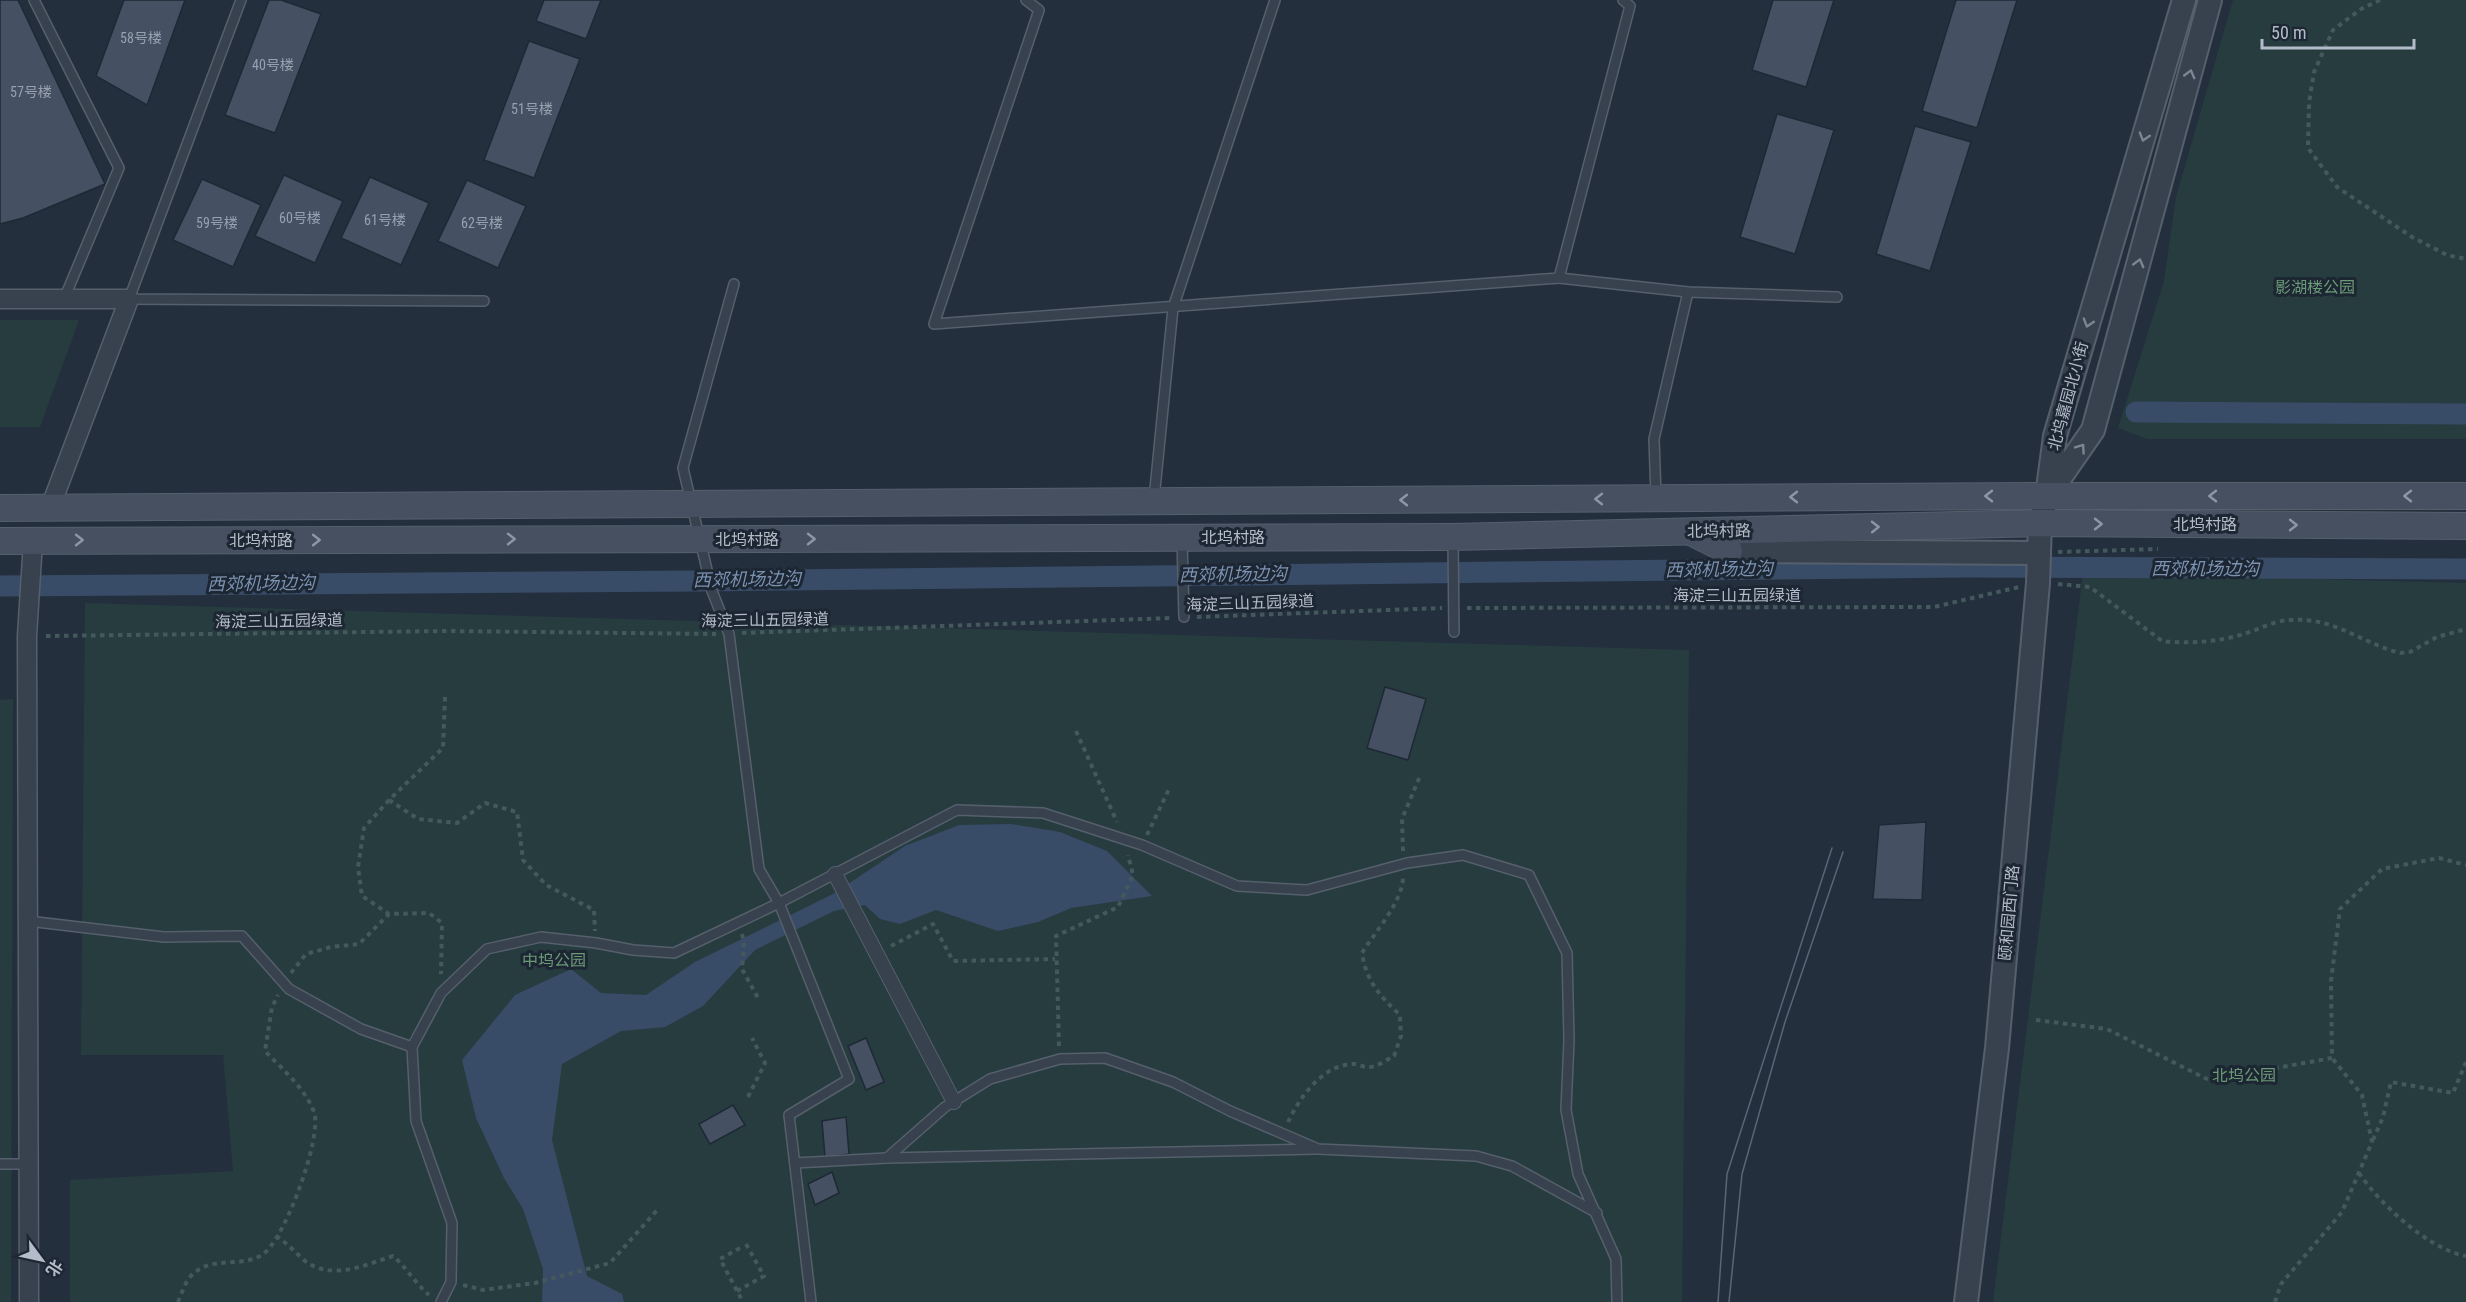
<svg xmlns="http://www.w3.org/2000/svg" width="2466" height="1302" font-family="'Roboto Condensed','Noto Sans SC',sans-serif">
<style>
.green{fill:#263c3f}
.water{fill:#394c67}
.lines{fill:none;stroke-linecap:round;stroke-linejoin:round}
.canal{stroke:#394c67;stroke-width:21}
.building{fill:#455162;stroke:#1f2835;stroke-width:1.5}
.service-casing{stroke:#565f6c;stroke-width:12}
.pedestrian-casing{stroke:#565f6c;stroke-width:16}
.minor-casing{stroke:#565f6c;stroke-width:21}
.tertiary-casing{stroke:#565f6c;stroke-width:26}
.secondary-casing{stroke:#565f6c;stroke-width:28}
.path{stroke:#44595c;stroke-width:4;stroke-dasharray:4.5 4.5;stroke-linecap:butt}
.service{stroke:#38414e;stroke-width:9}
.pedestrian{stroke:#38414e;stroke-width:14}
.minor{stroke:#38414e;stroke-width:18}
.tertiary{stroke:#38414e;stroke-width:22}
.secondary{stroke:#465061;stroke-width:26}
.tram{stroke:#5a6575;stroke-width:1.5}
.oneway{stroke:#7c8592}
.oneway2{stroke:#8e96a5}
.labels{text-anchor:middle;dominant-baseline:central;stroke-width:6;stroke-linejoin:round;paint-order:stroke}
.number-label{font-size:14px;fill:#98a1af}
.park-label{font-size:16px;fill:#6b9a76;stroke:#1d2633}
.street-label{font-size:16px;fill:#b4bcc9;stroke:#1d2633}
.water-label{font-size:18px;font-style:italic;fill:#7c92b1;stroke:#1d2633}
</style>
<rect width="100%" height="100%" fill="#242f3e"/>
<g class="green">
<polygon points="2233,0 2466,0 2466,439 2147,439 2118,428 2164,281 2176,197"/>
<polygon points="0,320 79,320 40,427 0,427"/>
<polygon points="2083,573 2466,583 2466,1302 1993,1302"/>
<polygon points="85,603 1689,650 1682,1302 70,1302 70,1180 233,1171 223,1055 81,1055"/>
<polygon points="13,699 11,1302 0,1302 0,700"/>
</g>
<polygon class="water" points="1011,824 1060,832 1107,851 1152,896 1071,908 1038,922 998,931 936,910 900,924 880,919 865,905 834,911 755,950 703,1006 665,1027 621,1031 562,1064 552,1140 587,1276 622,1294 624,1302 542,1302 543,1269 523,1209 504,1178 476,1118 462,1060 515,995 571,969 601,993 646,995 695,962 833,894 905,846 959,825"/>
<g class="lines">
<g class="canal">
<polyline points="2136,412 2466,414"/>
<polyline points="0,586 698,581 1965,567 2466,569"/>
</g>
</g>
<g class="building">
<polygon points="0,0 18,0 105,184 23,218 0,224"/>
<polygon points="124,0 185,0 147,105 96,76"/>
<polygon points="269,0 281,0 321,14 275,133 225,115"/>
<polygon points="544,0 601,0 586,39 536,21"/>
<polygon points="1773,0 1834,0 1806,87 1752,70"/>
<polygon points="1956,0 2017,0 1977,128 1922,111"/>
<polygon points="529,41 580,59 534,178 484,160"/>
<polygon points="1777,114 1834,130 1795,254 1740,237"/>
<polygon points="1915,126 1971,142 1930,271 1876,254"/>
<polygon points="284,175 343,201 315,263 255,236"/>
<polygon points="370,177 429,203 401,265 341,238"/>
<polygon points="202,179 261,205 233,267 173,240"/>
<polygon points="467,180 526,206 498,268 438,241"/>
<polygon points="1385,687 1426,699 1408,760 1367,748"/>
<polygon points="1926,822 1922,900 1873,899 1879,825"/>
<polygon points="866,1038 884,1082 866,1090 848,1046"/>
<polygon points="733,1105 745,1125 710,1144 699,1124"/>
<polygon points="846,1117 849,1154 825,1157 822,1121"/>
<polygon points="832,1172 839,1193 815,1205 808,1184"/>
</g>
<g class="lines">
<defs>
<g id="service">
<polyline points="34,0 119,168 64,299"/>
<polyline points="241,0 129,299 484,301"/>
<polyline points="1026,0 1039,10 934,324 1559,278 1630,6 1623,0"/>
<polyline points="1559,278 1688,292 1837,297"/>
<polyline points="734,284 683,468 712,591 729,634 759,869 779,903 849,1079 789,1115 811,1302"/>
<polyline points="1656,496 1654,439 1688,292"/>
<polyline points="1154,499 1173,308 1275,0"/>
<polyline points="1182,539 1184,617"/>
<polyline points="1453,539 1454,632"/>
<polyline points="28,921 164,937 242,936 289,989 361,1029 412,1047"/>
<polyline points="887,1158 945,1107 990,1079 1060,1059 1105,1058 1173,1082 1230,1111 1318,1149 1476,1156 1512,1166 1597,1213"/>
<polyline points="795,1163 887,1158 1315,1149"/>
<polyline points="0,1164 29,1164"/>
<polyline points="441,1302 451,1282 452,1223 416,1121 412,1047 441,993 487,949 541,937 596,943 633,950 674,953 779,903 957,810 1043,813 1142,845 1237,886 1307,890 1407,863 1463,855 1529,875 1567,953 1569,1040 1566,1110 1578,1174 1616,1259 1617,1302"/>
</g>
<polyline id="pedestrian" points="835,874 954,1102"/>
<g id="minor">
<polyline points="0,299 129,299 50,508"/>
<polyline points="29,1302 27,636 33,541"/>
</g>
<g id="tertiary">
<polyline points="2050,492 2093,430 2210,0"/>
<polyline points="1729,551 2039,553"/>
<polyline points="1966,1302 1997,1048 2038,583 2040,523 2047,496 2055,436 2184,0"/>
</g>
<g id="secondary">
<polyline points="0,508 2047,496 2466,496"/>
<polyline points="1693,533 1729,551"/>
<polyline points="0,541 1453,537 2040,523 2466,526"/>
</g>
</defs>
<use href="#service" class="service-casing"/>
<use href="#pedestrian" class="pedestrian-casing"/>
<use href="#minor" class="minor-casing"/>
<use href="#tertiary" class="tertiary-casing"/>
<use href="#secondary" class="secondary-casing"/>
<g class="path">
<polyline points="2380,0 2361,9 2333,30 2314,72 2309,103 2308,148 2337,187 2412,237 2447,255 2466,259"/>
<polyline points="2058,552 2158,549"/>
<path d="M 2058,584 L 2090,587 L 2162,641 C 2189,644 2218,642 2244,634 C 2260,629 2275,620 2292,620 C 2333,617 2362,643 2400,653 L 2410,652 L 2437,637 L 2466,629"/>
<polyline points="1467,608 1934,607 2019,587"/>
<polyline points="1197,617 1442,608"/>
<polyline points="742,633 1172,618"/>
<polyline points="46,636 448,631 716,634"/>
<polyline points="445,697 443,748 389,800 418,819 457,823 485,803 517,812 523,860 546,885 594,910 595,931"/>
<polyline points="1076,731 1117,822"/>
<polyline points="389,800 364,828 358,867 362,896 389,914 429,913 442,923 441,974"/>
<polyline points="1147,835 1170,787"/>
<polyline points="1403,851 1402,819 1420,776"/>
<polyline points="742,934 744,944 742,969 758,998"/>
<polyline points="891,946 933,924 953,961 1055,959"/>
<polyline points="291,973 306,954 331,947 359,944 389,914"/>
<polyline points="2036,1020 2107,1029 2209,1080 2332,1058 2331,981 2340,909 2382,869 2439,858 2466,865"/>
<polyline points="1059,1046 1056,936 1118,907 1133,875 1128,855"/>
<polyline points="748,1097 765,1063 752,1038"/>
<path d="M 1288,1122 C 1300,1097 1323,1064 1354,1064 C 1358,1064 1363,1067 1368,1067 C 1376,1068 1386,1060 1394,1056 L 1401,1036 L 1400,1015 C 1380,996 1366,981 1362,953 C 1375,932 1403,901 1403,877"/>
<polyline points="2373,1140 2383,1117 2391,1082 2453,1093 2466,1062"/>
<path d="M 2359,1173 C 2380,1204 2428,1249 2466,1256"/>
<path d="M 276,1236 C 287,1243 295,1252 305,1261 C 332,1281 365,1265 393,1256 C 407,1268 415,1283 429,1295"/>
<polyline points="740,1248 720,1259 743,1302"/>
<polyline points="463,1285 483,1290 535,1283 610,1263 659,1208"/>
<polyline points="737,1291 764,1276 746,1244"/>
<path d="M 178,1302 C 181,1295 185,1283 190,1277 C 211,1254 238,1269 262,1255 C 284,1242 323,1136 314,1112 C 305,1088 282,1069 265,1051 L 272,1007 L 278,995"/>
<polyline points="2275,1302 2281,1284 2342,1212 2372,1142 2362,1095 2332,1058"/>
</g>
<use href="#service" class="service"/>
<use href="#pedestrian" class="pedestrian"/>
<use href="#minor" class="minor"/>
<use href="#tertiary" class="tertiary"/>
<use href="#secondary" class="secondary"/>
<g class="tram">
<polyline points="1718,1302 1727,1174 1832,848"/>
<polyline points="1729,1302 1742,1174 1785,1022 1843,852"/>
</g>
</g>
<defs><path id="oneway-chevron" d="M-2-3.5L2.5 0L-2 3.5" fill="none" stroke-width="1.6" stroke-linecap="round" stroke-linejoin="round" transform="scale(1.5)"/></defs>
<g class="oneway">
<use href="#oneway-chevron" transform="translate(2190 74) rotate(-75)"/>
<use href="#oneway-chevron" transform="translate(2144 137) rotate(107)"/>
<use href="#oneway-chevron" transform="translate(2139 263) rotate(-75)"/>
<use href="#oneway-chevron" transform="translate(2088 323) rotate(107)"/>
<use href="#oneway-chevron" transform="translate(2081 448) rotate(-55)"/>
</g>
<g class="oneway2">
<use href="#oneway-chevron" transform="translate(1989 496) rotate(180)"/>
<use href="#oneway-chevron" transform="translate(2213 496) rotate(-180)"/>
<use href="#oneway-chevron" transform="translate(2408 496) rotate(-180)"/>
<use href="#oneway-chevron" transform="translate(1794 497) rotate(180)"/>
<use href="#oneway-chevron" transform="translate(1599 499) rotate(180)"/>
<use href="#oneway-chevron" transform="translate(1404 500) rotate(180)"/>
<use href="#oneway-chevron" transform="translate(2098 524)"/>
<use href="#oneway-chevron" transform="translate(2293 525)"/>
<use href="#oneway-chevron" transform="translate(1875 527) rotate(-1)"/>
<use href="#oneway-chevron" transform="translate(511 539)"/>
<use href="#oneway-chevron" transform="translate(811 539)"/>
<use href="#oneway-chevron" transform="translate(79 540)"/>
<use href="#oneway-chevron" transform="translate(316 540)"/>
</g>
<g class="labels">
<g class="number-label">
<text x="141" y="38">58号楼</text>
<text x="273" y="65">40号楼</text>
<text x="31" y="92">57号楼</text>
<text x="532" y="109">51号楼</text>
<text x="300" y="218">60号楼</text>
<text x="385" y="220">61号楼</text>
<text x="217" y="223">59号楼</text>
<text x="482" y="223">62号楼</text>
</g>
<g class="park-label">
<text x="2315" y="287">影湖楼公园</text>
<text x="554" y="960">中坞公园</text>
<text x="2244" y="1075">北坞公园</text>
</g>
<g class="street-label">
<text transform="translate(2068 396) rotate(-75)">北坞嘉园北小街</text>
<text x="2205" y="524">北坞村路</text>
<text transform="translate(1719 531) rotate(-1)">北坞村路</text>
<text x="1233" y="537">北坞村路</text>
<text x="747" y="539">北坞村路</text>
<text x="261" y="540">北坞村路</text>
<text x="1737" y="595">海淀三山五园绿道</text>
<text transform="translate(1250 603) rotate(-2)">海淀三山五园绿道</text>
<text transform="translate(765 620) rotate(-1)">海淀三山五园绿道</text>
<text transform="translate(279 621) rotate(-1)">海淀三山五园绿道</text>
<text transform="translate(2009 913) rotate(-85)">颐和园西门路</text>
</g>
<g class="water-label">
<text x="2205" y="568">西郊机场边沟</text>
<text transform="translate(1719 569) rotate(-1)">西郊机场边沟</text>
<text transform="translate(1233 574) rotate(-1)">西郊机场边沟</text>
<text transform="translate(747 579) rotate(-1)">西郊机场边沟</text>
<text transform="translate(261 583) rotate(-1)">西郊机场边沟</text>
</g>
</g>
<g transform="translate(42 1260) rotate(123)" stroke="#1d2633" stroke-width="4.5" paint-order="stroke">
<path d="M0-4.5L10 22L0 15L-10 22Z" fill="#b4bcc9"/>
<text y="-9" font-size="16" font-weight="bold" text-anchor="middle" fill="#b4bcc9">北</text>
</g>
<path d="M2262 39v9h152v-9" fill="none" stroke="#b4bcc9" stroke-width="3"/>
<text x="2271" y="39" font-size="18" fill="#b4bcc9" stroke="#1d2633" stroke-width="4.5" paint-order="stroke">50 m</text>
</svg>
